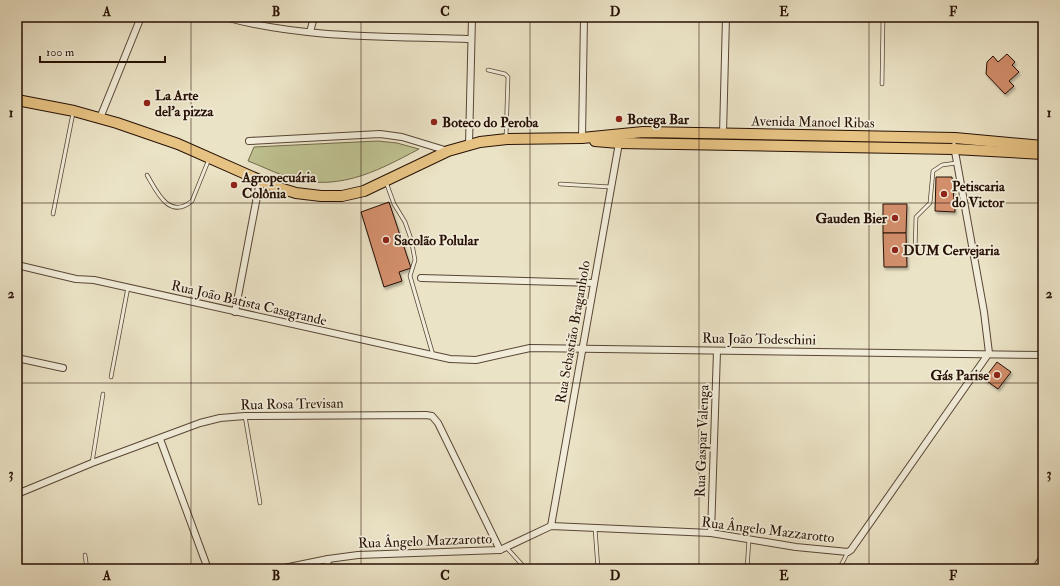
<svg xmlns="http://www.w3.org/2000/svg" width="1060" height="586" font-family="'IM FELL Double Pica',serif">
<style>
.green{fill:#bec190;stroke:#72694a}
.building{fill:#d38f6c;stroke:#271105;filter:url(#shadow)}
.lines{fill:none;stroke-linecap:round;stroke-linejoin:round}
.service-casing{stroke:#584635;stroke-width:4.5}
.minor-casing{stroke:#584635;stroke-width:8}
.primary-casing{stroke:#271105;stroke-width:12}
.service{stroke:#f2edda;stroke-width:3}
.minor{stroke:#f2edda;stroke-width:6}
.primary{stroke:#e6c283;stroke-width:10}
.grid{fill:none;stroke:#271105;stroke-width:1;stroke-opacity:0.55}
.poi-dot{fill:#8f2418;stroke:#f2edda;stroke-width:1.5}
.labels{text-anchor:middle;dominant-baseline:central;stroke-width:3.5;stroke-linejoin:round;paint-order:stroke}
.poi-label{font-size:14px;font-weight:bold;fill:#271105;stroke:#f2edda;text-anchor:start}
.street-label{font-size:14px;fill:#271105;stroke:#f2edda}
.neatline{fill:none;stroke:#271105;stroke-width:1.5}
.grid-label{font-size:13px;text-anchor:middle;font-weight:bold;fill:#271105}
</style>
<defs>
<filter id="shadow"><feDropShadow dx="1.5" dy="2.5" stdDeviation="1" flood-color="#0004"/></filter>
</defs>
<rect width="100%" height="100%" fill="#ebe3c6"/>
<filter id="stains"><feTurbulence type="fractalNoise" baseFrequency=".005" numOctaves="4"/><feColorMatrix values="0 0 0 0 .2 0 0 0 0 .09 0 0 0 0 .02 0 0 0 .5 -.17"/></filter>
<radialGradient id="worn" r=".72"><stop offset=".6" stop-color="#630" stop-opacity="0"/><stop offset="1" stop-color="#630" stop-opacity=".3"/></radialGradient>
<path class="green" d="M 378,141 L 397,143 L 419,149 C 374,173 334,194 282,175 C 271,171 259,165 248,161 L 254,147 Z"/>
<g class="building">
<polygon points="1007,54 1015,62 1012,65 1019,72 1009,81 1014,86 1005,94 986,74 987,62 993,56 998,62"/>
<polygon points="936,177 952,177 955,212 935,211"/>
<polygon points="389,202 411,268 399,272 402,281 384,287 361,212"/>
<polygon points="883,204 907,204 906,233 883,233"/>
<polygon points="883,233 906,233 907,267 884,267"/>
<polygon points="997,362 1011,372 998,389 984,379"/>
</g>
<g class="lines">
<defs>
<g id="service">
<polyline points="488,70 505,74 508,77 506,137"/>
<polyline points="882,84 883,17"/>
<path d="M 147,175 C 157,192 169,220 192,201 L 209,159"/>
<polyline points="386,182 394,204 405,222 411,239 415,260 410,276 433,355"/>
<polyline points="560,184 611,187"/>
<polyline points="53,214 73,113"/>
<polyline points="915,251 916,217 930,203 933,171 942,165 956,163"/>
<polyline points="111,377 128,287"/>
<polyline points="245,416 260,503"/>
<polyline points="92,463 103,394"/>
<polyline points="595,528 598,569"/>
<polyline points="506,547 526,569"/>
<polyline points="85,555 87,569"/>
<polyline points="747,569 749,539"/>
<polyline points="839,569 848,552"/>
</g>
<g id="minor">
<path d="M 225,17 C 302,39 391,36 471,39"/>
<polyline points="310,32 314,17"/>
<polyline points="100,118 141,17"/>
<polyline points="723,134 726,17"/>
<polyline points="582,138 584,17"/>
<polyline points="249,141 380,134 402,137 448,151"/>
<polyline points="469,145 472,17"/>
<polyline points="17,265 76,279 94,280 450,359 476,360 530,348 1043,355"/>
<polyline points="421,278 594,283"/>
<polyline points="235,312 260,181"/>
<polyline points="17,358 63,368"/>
<polyline points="160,439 208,569"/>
<polyline points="17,494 92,463 200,423 220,418 245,416 426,415 432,416 438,423 500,550"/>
<polyline points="551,526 619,143"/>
<polyline points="711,533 717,351"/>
<polyline points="279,569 328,559 358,555 500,550 551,526 711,533 796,547 848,552 851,550 989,353 984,312 954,146"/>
<polyline points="327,569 328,559"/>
<polyline points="1035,569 1043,557"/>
</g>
<g id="primary">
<polyline points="17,100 74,111 117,123 178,144 273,186 296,193 321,196 342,196 364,191 448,151 480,142 507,139 582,138 643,132 955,138 1043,146"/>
<polyline points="595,141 619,143 954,149 1043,154"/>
</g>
</defs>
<use href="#service" class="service-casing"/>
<use href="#minor" class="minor-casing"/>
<use href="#primary" class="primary-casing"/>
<use href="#service" class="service"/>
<use href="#minor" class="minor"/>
<use href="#primary" class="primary"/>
</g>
<path class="grid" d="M 191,17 L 191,569M 361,17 L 361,569M 530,17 L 530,569M 699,17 L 699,569M 869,17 L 869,569M 17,203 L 1043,203M 17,383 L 1043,383"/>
<g class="poi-dot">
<circle cx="147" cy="103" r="4"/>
<circle cx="619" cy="119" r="4"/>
<circle cx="434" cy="122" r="4"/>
<circle cx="234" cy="185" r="4"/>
<circle cx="944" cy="194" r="4"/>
<circle cx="895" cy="218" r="4"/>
<circle cx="386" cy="240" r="4"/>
<circle cx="895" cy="250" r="4"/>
<circle cx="997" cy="375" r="4"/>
</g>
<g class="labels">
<g class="poi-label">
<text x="155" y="95">La Arte<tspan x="155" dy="16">del'a pizza</tspan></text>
<text x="627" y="119">Botega Bar</text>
<text x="442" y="122">Boteco do Peroba</text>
<text x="242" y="177">Agropecuária<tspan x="242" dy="16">Colônia</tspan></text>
<text x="952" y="186">Petiscaria<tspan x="952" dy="16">do Victor</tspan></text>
<text x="887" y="218" text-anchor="end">Gauden Bier</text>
<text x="394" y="240">Sacolão Polular</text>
<text x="903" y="250">DUM Cervejaria</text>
<text x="989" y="375" text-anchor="end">Gás Parise</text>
</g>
<g class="street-label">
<text transform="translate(813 122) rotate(1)">Avenida Manoel Ribas</text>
<text transform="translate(249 303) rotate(13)">Rua João Batista Casagrande</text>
<text transform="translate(573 332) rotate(-80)">Rua Sebastião Braganholo</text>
<text transform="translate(759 339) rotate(1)">Rua João Todeschini</text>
<text transform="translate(292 404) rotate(-1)">Rua Rosa Trevisan</text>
<text transform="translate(702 441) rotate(-88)">Rua Gaspar Valenga</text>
<text transform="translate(768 530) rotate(7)">Rua Ângelo Mazzarotto</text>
<text transform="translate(425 541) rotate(-2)">Rua Ângelo Mazzarotto</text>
</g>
</g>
<rect width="1060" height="586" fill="none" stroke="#ebe3c6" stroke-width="44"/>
<path d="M40 56v6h125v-6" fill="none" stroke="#271105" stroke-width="2"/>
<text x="46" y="56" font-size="12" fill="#271105" stroke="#f2edda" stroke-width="3" paint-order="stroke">100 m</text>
<rect x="22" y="22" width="1016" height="542" class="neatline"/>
<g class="grid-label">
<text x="107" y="16">A</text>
<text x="276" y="16">B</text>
<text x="445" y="16">C</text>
<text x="615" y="16">D</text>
<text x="784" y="16">E</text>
<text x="953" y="16">F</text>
<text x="11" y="117">1</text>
<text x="1049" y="117">1</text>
<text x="11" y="298">2</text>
<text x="1049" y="298">2</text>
<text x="11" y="478">3</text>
<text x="1049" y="478">3</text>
<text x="107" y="580">A</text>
<text x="276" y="580">B</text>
<text x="445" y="580">C</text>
<text x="615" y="580">D</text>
<text x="784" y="580">E</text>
<text x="953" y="580">F</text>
</g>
<rect width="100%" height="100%" filter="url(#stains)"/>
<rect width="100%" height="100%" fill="url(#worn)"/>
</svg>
